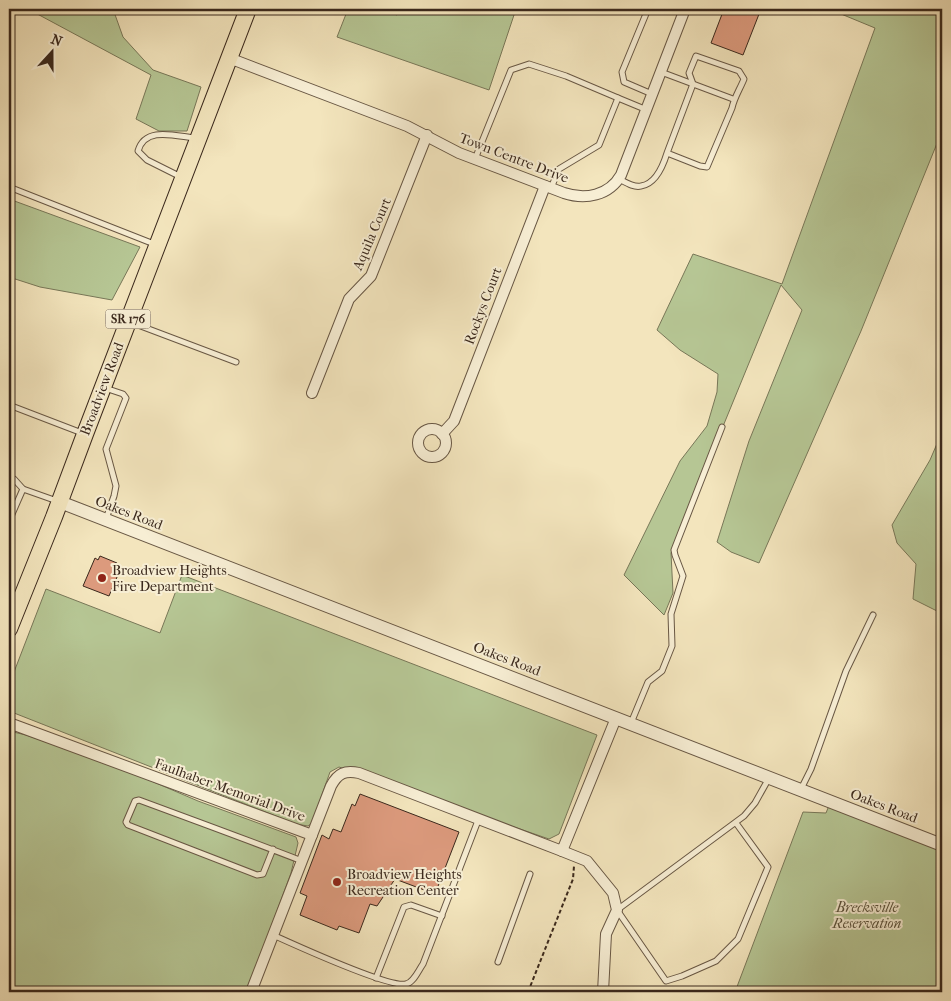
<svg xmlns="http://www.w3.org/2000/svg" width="951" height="1001" font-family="'IM FELL French Canon',serif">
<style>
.green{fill:#b6c694;stroke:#787758}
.building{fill:#dc9a7d;stroke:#3a281c}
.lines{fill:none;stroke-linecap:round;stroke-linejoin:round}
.service-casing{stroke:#685744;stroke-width:7}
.minor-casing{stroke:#685744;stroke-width:12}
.tertiary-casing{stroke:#685744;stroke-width:14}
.primary-casing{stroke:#3a281c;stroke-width:18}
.path{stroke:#3a281c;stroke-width:2;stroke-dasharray:4 2.5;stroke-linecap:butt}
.service{stroke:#f7eed4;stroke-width:5}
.minor{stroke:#f7eed4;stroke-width:10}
.tertiary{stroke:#f7eed4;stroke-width:12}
.primary{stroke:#f3e5bd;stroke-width:16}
.poi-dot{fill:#8f2418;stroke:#f7eed4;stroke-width:2}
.labels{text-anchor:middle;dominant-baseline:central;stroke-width:4;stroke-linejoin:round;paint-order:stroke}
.shield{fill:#f7eed4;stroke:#736353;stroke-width:1}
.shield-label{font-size:12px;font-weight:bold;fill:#3a281c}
.street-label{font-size:14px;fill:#3a281c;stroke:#f7eed4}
.poi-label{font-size:14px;fill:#3a281c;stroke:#f7eed4;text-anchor:start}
.park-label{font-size:14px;font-style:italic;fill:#59503a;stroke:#f7eed4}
</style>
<rect width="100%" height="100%" fill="#f3e5bd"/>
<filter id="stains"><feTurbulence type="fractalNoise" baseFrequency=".004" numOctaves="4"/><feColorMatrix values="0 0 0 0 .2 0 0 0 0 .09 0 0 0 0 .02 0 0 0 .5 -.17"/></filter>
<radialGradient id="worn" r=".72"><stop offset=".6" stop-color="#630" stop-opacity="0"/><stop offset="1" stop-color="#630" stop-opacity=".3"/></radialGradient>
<g class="green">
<polygon points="28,9 113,9 123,37 153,70 201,87 187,131 159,131 136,119 151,75"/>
<polygon points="348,9 378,9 397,15 399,9 516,9 489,90 337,37"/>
<polygon points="829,9 942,9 942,131 861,331 759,563 731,552 717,542 749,441 802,310 781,285 671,553 673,593 664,615 624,575 680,461 707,426 717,392 718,374 680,350 657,330 693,254 782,284 875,28"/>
<polygon points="9,199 140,247 112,300 40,287 9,277"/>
<polygon points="942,432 942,655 938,654 941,613 913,599 916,564 897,543 892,525 930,460"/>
<polygon points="182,575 597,735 559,834 549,839 339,767 330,772 312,823 308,826 296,824 9,711 9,685 46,589 160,633"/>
<polygon points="9,731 26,735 121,768 198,801 296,837 298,843 291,873 247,992 9,992"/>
<polygon points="830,803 942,847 942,992 735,992 803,812 826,813"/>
</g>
<g class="building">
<polygon points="724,9 761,9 743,55 711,43"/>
<polygon points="100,556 117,563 115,568 120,570 109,596 83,586 95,558 98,560"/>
<polygon points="360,794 459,832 435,894 395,879 377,906 370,904 359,933 339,926 337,930 300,915 307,896 300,893 322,835 329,839 333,829 341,832 352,804 355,806"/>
</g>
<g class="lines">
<defs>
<g id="service">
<polyline points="648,9 622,72 624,82 652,94"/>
<polyline points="671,9 683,13"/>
<polyline points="661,72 733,99"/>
<polyline points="475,159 511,70 529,64 566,76 618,98"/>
<path d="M 181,177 L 147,160 L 138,151 C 145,126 175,136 195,138"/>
<path d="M 619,179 C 625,182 634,188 641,186 C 656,184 663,166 667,153 L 700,166 L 707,167 L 732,108 C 734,98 740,89 744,79 L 739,71 L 696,56 L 689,73 L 693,84 L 667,153"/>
<polyline points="9,187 154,244"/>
<polyline points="551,188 559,169 599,145 618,98 647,110"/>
<polyline points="130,322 236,362"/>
<polyline points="105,388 123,394 126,398 106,449 116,486 114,496 106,519"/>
<polyline points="9,405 82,433"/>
<polyline points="9,477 14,479 23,489"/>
<polyline points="9,521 23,489 57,501"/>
<polyline points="631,723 648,682 662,671 672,646 671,614 683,576 675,555 674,550 722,427"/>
<polyline points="801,789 811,769 846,671 873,615"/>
<polyline points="736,823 768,867 738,939 716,961 682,976 666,981 617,910 744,816 755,803 769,778"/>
<path d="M 273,849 L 263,874 L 257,875 L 128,825 L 126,822 L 135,801 L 139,800 C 193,820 248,840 302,861"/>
<path d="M 273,935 C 293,944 389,988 406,984 C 414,982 418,971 423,964 L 479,818"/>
<polyline points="498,962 530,874"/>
<polyline points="376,978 404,907 411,905 442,916"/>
</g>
<g id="minor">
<path d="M 229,58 L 407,126 L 459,153 L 564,193 C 585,200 609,196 621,175 L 685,9"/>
<polyline points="312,393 349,299 371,276 427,135"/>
<circle cx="432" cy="443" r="14"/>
<polyline points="442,434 454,421 545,186"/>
<polyline points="9,723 312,835"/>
<polyline points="562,851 587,861 613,893 617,910 606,934 603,992"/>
<path d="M 251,992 L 331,786 C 338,773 345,770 359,773 L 562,851 L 616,718"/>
</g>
<polyline id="tertiary" points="60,502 942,845"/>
<polyline id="primary" points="9,629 54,517 85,434 248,9"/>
</defs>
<use href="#service" class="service-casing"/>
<use href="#minor" class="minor-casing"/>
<use href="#tertiary" class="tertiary-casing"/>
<use href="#primary" class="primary-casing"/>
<polyline class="path" points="528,992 573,879 574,866"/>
<use href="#service" class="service"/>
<use href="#minor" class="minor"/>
<use href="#tertiary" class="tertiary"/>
<use href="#primary" class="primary"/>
</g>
<g class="poi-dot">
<circle cx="102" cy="578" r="5"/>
<circle cx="337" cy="882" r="5"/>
</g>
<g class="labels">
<rect class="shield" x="105.5" y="309.5" width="45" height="19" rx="4"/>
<g class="shield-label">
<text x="128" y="319">SR 176</text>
</g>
<g class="street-label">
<text transform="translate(514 158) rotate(21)">Town Centre Drive</text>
<text transform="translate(372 234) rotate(-67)">Aquila Court</text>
<text transform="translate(483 306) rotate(-69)">Rockys Court</text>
<text transform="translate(102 389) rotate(-69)">Broadview Road</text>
<text transform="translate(129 513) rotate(21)">Oakes Road</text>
<text transform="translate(507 659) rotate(21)">Oakes Road</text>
<text transform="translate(230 790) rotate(20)">Faulhaber Memorial Drive</text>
<text transform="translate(884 806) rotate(21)">Oakes Road</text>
</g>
<g class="poi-label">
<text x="112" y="570">Broadview Heights<tspan x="112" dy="16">Fire Department</tspan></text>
<text x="347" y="874">Broadview Heights<tspan x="347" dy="16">Recreation Center</tspan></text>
</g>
<g class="park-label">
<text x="867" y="907">Brecksville<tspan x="867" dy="16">Reservation</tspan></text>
</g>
</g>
<rect width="951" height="1001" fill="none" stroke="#f3e5bd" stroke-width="30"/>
<rect x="10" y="10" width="931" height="981" fill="none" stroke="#3a281c" stroke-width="2.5"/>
<rect x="15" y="15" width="921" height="971" fill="none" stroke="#3a281c"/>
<g transform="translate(52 52) rotate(21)" stroke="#f7eed4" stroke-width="4" paint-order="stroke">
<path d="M0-4L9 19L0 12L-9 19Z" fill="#3a281c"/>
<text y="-8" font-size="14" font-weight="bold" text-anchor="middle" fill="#3a281c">N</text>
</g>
<rect width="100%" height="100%" filter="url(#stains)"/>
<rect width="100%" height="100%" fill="url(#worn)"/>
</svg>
